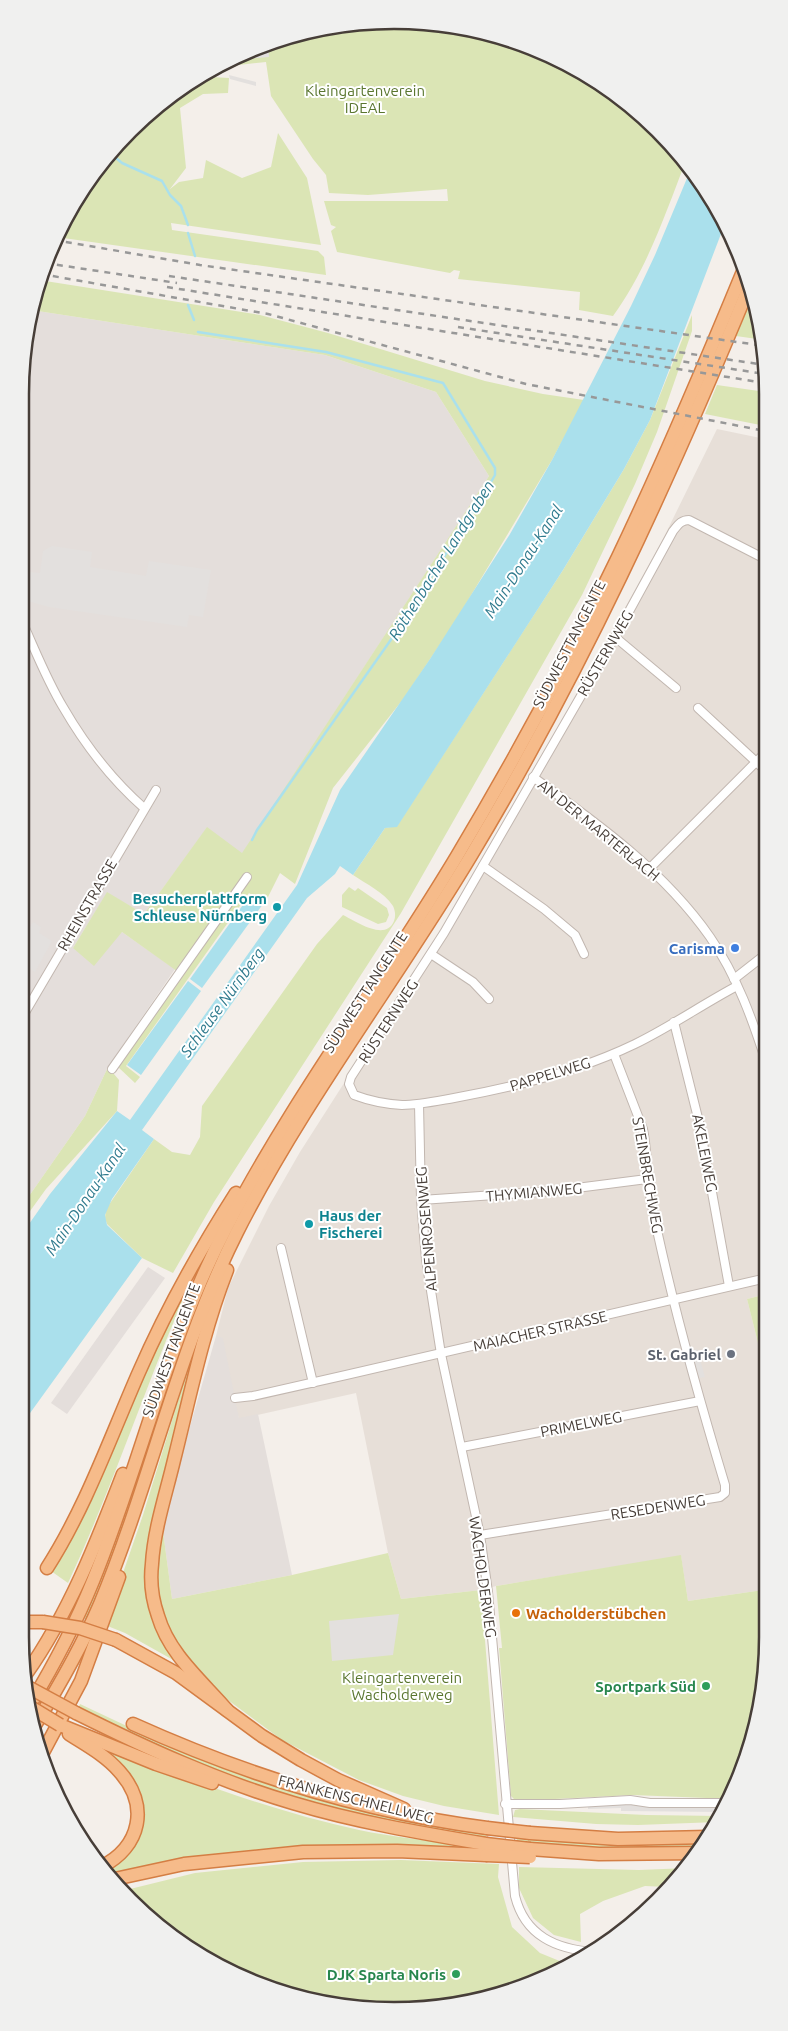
<svg xmlns="http://www.w3.org/2000/svg" width="788" height="2031" font-family="Ubuntu,sans-serif">
<style>
.residential{fill:#e7dfd8}
.industrial{fill:#e4dedb}
.green{fill:#dbe5b5}
.parking{fill:#e3e0de}
.water{fill:#aae0ec}
.lines{fill:none;stroke-linecap:round;stroke-linejoin:round}
.stream{stroke:#aae0ec;stroke-width:2.5}
.minor-casing{stroke:#c2b7b0;stroke-width:10}
.trunk-casing{stroke:#d47e44;stroke-width:15}
.minor{stroke:#fff;stroke-width:8}
.trunk{stroke:#f6bb8a;stroke-width:12}
.rail{stroke:#989898;stroke-width:2.5;stroke-dasharray:6 6;stroke-linecap:butt}
.trunk-bridge-casing{stroke:#d47e44;stroke-width:15;stroke-linecap:butt}
.trunk-bridge{stroke:#f6bb8a;stroke-width:12}
.culture-dot{fill:#0f9aa8;stroke:#fff;stroke-width:2}
.shop-dot{fill:#3f7fe0;stroke:#fff;stroke-width:2}
.worship-dot{fill:#6b7280;stroke:#fff;stroke-width:2}
.food-dot{fill:#e8710a;stroke:#fff;stroke-width:2}
.leisure-dot{fill:#2e9e5b;stroke:#fff;stroke-width:2}
.labels{text-anchor:middle;dominant-baseline:central;stroke-width:4;stroke-linejoin:round;paint-order:stroke}
.park-label{font-size:15px;fill:#5a762f;stroke:#fff}
.street-label{font-size:15px;fill:#473e38;stroke:#fff}
.culture-label{font-size:15px;font-weight:bold;fill:#0d838f;stroke:#fff;text-anchor:end}
.shop-label{font-size:15px;font-weight:bold;fill:#366cbe;stroke:#fff;text-anchor:end}
.worship-label{font-size:15px;font-weight:bold;fill:#5b616d;stroke:#fff;text-anchor:end}
.food-label{font-size:15px;font-weight:bold;fill:#c56008;stroke:#fff;text-anchor:start}
.leisure-label{font-size:15px;font-weight:bold;fill:#27864d;stroke:#fff;text-anchor:end}
.water-label{font-size:16px;font-style:italic;fill:#307b8e;stroke:#fff}
.rim{fill:none;stroke:#473e38;stroke-width:2.5}
</style>
<rect width="100%" height="100%" fill="#f4efea"/>
<polygon class="residential" points="717,429 765,439 767,1294 747,1299 767,1379 768,1550 762,1551 763,1590 688,1601 681,1556 496,1586 481,1590 401,1599 388,1553 356,1393 239,1419 216,1336 228,1288 269,1206 300,1152 440,933 594,664 663,539"/>
<g class="industrial">
<polygon points="31,310 325,355 436,392 489,476 242,854 207,828 144,914 107,893 73,948 122,932 175,969 108,1067 85,1116 20,1209 20,394"/>
<polygon points="148,1267 165,1278 67,1414 51,1403"/>
<polygon points="216,1336 223,1338 239,1418 258,1414 292,1575 172,1599 162,1524"/>
</g>
<g class="green">
<path d="M 419,21 L 491,33 L 602,83 L 675,148 L 685,163 C 665,215 646,271 613,316 L 579,310 L 580,292 L 458,279 L 460,271 L 454,270 L 450,273 L 337,252 L 331,231 L 336,227 L 331,225 L 324,201 L 448,201 L 447,189 L 368,195 L 329,193 L 326,175 L 313,159 L 271,96 L 266,62 L 212,68 L 274,40 L 345,23 Z"/>
<polygon points="211,77 229,78 228,93 203,94 180,108 186,168 170,189 179,182 203,178 206,160 242,178 271,167 278,133 307,178 321,245 171,223 172,230 318,251 324,257 326,275 56,237 59,228 97,166 148,113 194,80"/>
<polygon points="39,280 260,315 328,333 485,381 543,394 584,400 552,460 455,622 404,698 333,788 295,884 280,873 265,903 249,893 126,1066 140,1077 135,1083 117,1066 181,974 122,932 94,966 73,948 107,892 144,914 207,827 242,853 489,476 436,392 325,355 31,310 33,297"/>
<polygon points="752,297 764,340 736,336"/>
<path d="M 692,315 L 692,331 L 657,432 L 635,484 L 582,595 L 401,913 L 214,1202 L 173,1273 L 142,1258 L 107,1224 L 105,1218 L 106,1209 L 154,1139 L 172,1152 L 190,1155 L 200,1137 L 202,1106 L 317,944 L 343,915 C 355,921 386,942 394,921 C 396,916 395,910 393,906 C 384,892 366,884 353,875 L 385,828 L 397,826 L 563,570 L 624,469 L 650,420 Z"/>
<polygon points="717,385 765,392 765,426 705,414"/>
<polygon points="349,887 355,891 358,888 387,908 389,915 386,922 378,924 342,907 342,895"/>
<polygon points="108,1067 119,1080 117,1111 46,1189 20,1225 20,1209 85,1116"/>
<polygon points="251,1196 87,1619 82,1618 193,1305"/>
<path d="M 197,1268 C 150,1371 116,1480 68,1583 L 51,1571 L 149,1355 Z"/>
<polygon points="767,1294 767,1379 747,1299"/>
<polygon points="195,1346 199,1348 148,1568 177,1659 175,1661 125,1633 105,1625 143,1515"/>
<polygon points="162,1524 172,1599 292,1575 388,1553 401,1599 481,1590 499,1815 444,1806 403,1796 359,1780 282,1740 224,1697 205,1679 174,1644 155,1590"/>
<polygon points="768,1550 768,1637 755,1734 731,1799 633,1795 516,1801 511,1796 499,1648 502,1648 496,1586 681,1555 688,1601 763,1590 762,1551"/>
<path d="M 80,1704 L 182,1752 L 486,1833 L 486,1839 C 382,1823 279,1797 181,1757 C 146,1743 112,1725 78,1709 Z"/>
<path d="M 103,1747 C 186,1778 271,1811 359,1830 C 392,1837 426,1840 460,1845 L 462,1850 L 370,1847 L 108,1877 L 103,1870 L 142,1814 L 101,1751 Z"/>
<polygon points="520,1809 646,1815 721,1816 717,1822 638,1825 596,1824 513,1817 515,1810"/>
<polygon points="517,1837 705,1842 701,1848 597,1849 517,1842"/>
<polygon points="401,1860 499,1864 498,1877 512,1927 540,1953 567,1964 572,1964 537,1982 467,2004 345,2008 274,1991 207,1961 122,1891 195,1873 303,1862"/>
<polygon points="519,1867 639,1870 688,1868 667,1887 645,1886 603,1901 580,1914 581,1942 554,1935 533,1918 519,1888"/>
</g>
<g class="parking">
<polygon points="268,42 269,57 234,60 234,58"/>
<polygon points="229,75 256,82 256,86 230,79"/>
<polygon points="52,546 92,552 90,567 146,576 149,561 211,570 203,617 189,615 187,627 49,607 24,600 29,572 40,573 43,551"/>
<polygon points="20,922 30,927 33,922 41,927 39,933 52,941 35,972 20,963"/>
<polygon points="697,1349 705,1377 699,1378 691,1351"/>
<polygon points="399,1614 393,1655 332,1661 329,1621"/>
<polygon points="622,1805 727,1806 725,1809 722,1809 721,1812 621,1811 621,1808 588,1809 588,1806"/>
</g>
<g class="water">
<polygon points="690,171 724,226 650,420 624,469 563,570 397,827 385,828 353,875 340,866 335,874 307,898 142,1130 154,1139 112,1199 105,1215 107,1225 142,1258 20,1427 20,1237 50,1194 117,1111 130,1120 297,885 340,790 430,659 510,534 552,460 631,306 655,255"/>
<polygon points="250,895 263,904 202,988 190,979"/>
<polygon points="188,981 201,991 141,1075 127,1065"/>
</g>
<g class="lines">
<g class="stream">
<polyline points="110,153 122,163 162,181 170,195 181,206 188,225"/>
<polyline points="188,233 195,256"/>
<polyline points="188,305 194,320"/>
<polyline points="198,332 326,352 443,383 495,468 495,475 483,496 390,641 257,830 252,840"/>
</g>
<defs>
<g id="minor">
<path d="M 20,617 C 34,647 46,679 63,707 C 85,745 111,779 144,808"/>
<polyline points="615,637 676,688"/>
<polyline points="698,708 766,771"/>
<path d="M 533,777 C 597,823 664,871 710,937 C 737,976 753,1021 767,1065"/>
<polyline points="483,866 544,909 575,935 584,954"/>
<polyline points="650,868 766,752"/>
<polyline points="431,954 473,982 489,999"/>
<polyline points="734,979 766,954"/>
<path d="M 737,986 C 703,1004 670,1027 635,1044 C 579,1071 516,1087 454,1098 C 437,1101 419,1105 402,1105 C 385,1104 370,1101 354,1095 L 349,1084 L 351,1077 L 444,933 L 615,637 L 673,531 C 678,525 681,520 689,520 L 765,559"/>
<polyline points="20,1021 156,790"/>
<polyline points="674,1022 700,1126 729,1286"/>
<polyline points="112,1069 247,877"/>
<path d="M 419,1104 L 421,1200 L 426,1259 L 441,1354 L 480,1535 L 488,1592 L 515,1896 C 525,1936 556,1949 594,1952"/>
<polyline points="421,1200 553,1191 647,1179"/>
<polyline points="281,1248 313,1383"/>
<polyline points="235,1398 253,1396 346,1375 767,1278"/>
<polyline points="462,1447 700,1401"/>
<path d="M 480,1535 L 720,1497 L 725,1493 L 725,1485 C 697,1392 670,1297 651,1201 C 646,1177 648,1153 643,1129 L 614,1054"/>
<polyline points="505,1804 560,1804 630,1800 650,1803 729,1803"/>
</g>
<g id="trunk">
<path d="M 47,1568 C 86,1507 110,1438 139,1372 C 166,1310 199,1251 236,1193"/>
<polyline points="20,1622 43,1622"/>
<polyline points="116,1640 176,1673 262,1736 301,1760 338,1780 404,1809"/>
<path d="M 26,1674 C 69,1613 96,1544 123,1474"/>
<path d="M 31,1703 C 55,1663 76,1623 93,1581 C 141,1463 167,1340 227,1226 C 294,1097 383,980 457,856 C 515,759 569,659 618,557 C 663,463 704,366 744,269"/>
<path d="M 227,1710 C 202,1681 169,1654 158,1616 C 152,1599 150,1581 152,1564 C 154,1529 166,1494 174,1460 C 190,1396 203,1331 227,1270"/>
<path d="M 76,1713 C 146,1748 218,1781 293,1803 C 356,1822 421,1833 486,1844"/>
<path d="M 133,1724 C 246,1775 364,1812 487,1828"/>
<path d="M 35,1725 C 59,1686 82,1646 100,1604 C 151,1482 177,1351 237,1232 C 304,1100 396,981 472,854 C 581,672 668,483 749,287"/>
<polyline points="60,1725 156,1764 212,1783"/>
<path d="M 69,1734 C 86,1745 105,1755 119,1771 C 150,1805 141,1847 101,1867"/>
<polyline points="40,1758 81,1681 119,1577"/>
<polyline points="530,1833 618,1839 708,1837"/>
<polyline points="530,1849 599,1854 698,1853"/>
<polyline points="110,1880 184,1864 303,1852 397,1851 486,1855"/>
</g>
</defs>
<use href="#minor" class="minor-casing"/>
<use href="#trunk" class="trunk-casing"/>
<use href="#minor" class="minor"/>
<use href="#trunk" class="trunk"/>
<g class="rail">
<polyline points="54,240 200,265 765,346"/>
<polyline points="45,263 177,283"/>
<polyline points="41,274 268,314 526,384 765,431"/>
<polyline points="169,276 765,365"/>
<polyline points="167,287 765,383"/>
<polyline points="458,327 765,374"/>
</g>
<defs>
<g id="trunk-bridge">
<polyline points="43,1622 80,1628 116,1640"/>
<polyline points="28,1687 76,1713"/>
<polyline points="32,1708 60,1725"/>
<polyline points="487,1828 530,1833"/>
<polyline points="486,1844 530,1849"/>
<polyline points="486,1855 530,1857"/>
</g>
</defs>
<use href="#trunk-bridge" class="trunk-bridge-casing"/>
<use href="#trunk-bridge" class="trunk-bridge"/>
</g>
<g class="culture-dot">
<circle cx="277" cy="907" r="5"/>
<circle cx="309" cy="1224" r="5"/>
</g>
<circle class="shop-dot" cx="735" cy="948" r="5"/>
<circle class="worship-dot" cx="731" cy="1354" r="5"/>
<circle class="food-dot" cx="516" cy="1613" r="5"/>
<g class="leisure-dot">
<circle cx="706" cy="1686" r="5"/>
<circle cx="456" cy="1974" r="5"/>
</g>
<g class="labels">
<g class="park-label">
<text x="365" y="90">Kleingartenverein<tspan x="365" dy="17">IDEAL</tspan></text>
<text x="402" y="1677">Kleingartenverein<tspan x="402" dy="17">Wacholderweg</tspan></text>
</g>
<g class="street-label">
<text transform="translate(569 644) rotate(-63)">SÜDWESTTANGENTE</text>
<text transform="translate(605 653) rotate(-60)">RÜSTERNWEG</text>
<text transform="translate(599 830) rotate(39)">AN DER MARTERLACH</text>
<text transform="translate(87 905) rotate(-60)">RHEINSTRASSE</text>
<text transform="translate(365 992) rotate(-57)">SÜDWESTTANGENTE</text>
<text transform="translate(388 1021) rotate(-57)">RÜSTERNWEG</text>
<text transform="translate(550 1074) rotate(-17)">PAPPELWEG</text>
<text transform="translate(705 1153) rotate(79)">AKELEIWEG</text>
<text transform="translate(648 1175) rotate(80)">STEINBRECHWEG</text>
<text transform="translate(534 1192) rotate(-5)">THYMIANWEG</text>
<text transform="translate(426 1229) rotate(-95)">ALPENROSENWEG</text>
<text transform="translate(540 1331) rotate(-13)">MAIACHER STRASSE</text>
<text transform="translate(171 1350) rotate(-70)">SÜDWESTTANGENTE</text>
<text transform="translate(581 1424) rotate(-11)">PRIMELWEG</text>
<text transform="translate(658 1507) rotate(-9)">RESEDENWEG</text>
<text transform="translate(483 1577) rotate(82)">WACHOLDERWEG</text>
<text transform="translate(356 1799) rotate(14)">FRANKENSCHNELLWEG</text>
</g>
<g class="culture-label">
<text x="267" y="898">Besucherplattform<tspan x="267" dy="17">Schleuse Nürnberg</tspan></text>
<text x="319" y="1215" text-anchor="start">Haus der<tspan x="319" dy="17">Fischerei</tspan></text>
</g>
<g class="shop-label">
<text x="725" y="948">Carisma</text>
</g>
<g class="worship-label">
<text x="721" y="1354">St. Gabriel</text>
</g>
<g class="food-label">
<text x="526" y="1613">Wacholderstübchen</text>
</g>
<g class="leisure-label">
<text x="696" y="1686">Sportpark Süd</text>
<text x="446" y="1974">DJK Sparta Noris</text>
</g>
<g class="water-label">
<text transform="translate(441 560) rotate(-58)">Röthenbacher Landgraben</text>
<text transform="translate(523 561) rotate(-57)">Main-Donau-Kanal</text>
<text transform="translate(222 1002) rotate(-54)">Schleuse Nürnberg</text>
<text transform="translate(85 1199) rotate(-56)">Main-Donau-Kanal</text>
</g>
</g>
<path d="M0 0H788V2031H0ZM394 29H394A365 365 0 0 1 759 394V1637A365 365 0 0 1 394 2002H394A365 365 0 0 1 29 1637V394A365 365 0 0 1 394 29Z" fill="#f0f0ef" fill-rule="evenodd"/>
<path class="rim" d="M394 29H394A365 365 0 0 1 759 394V1637A365 365 0 0 1 394 2002H394A365 365 0 0 1 29 1637V394A365 365 0 0 1 394 29Z"/>
</svg>
